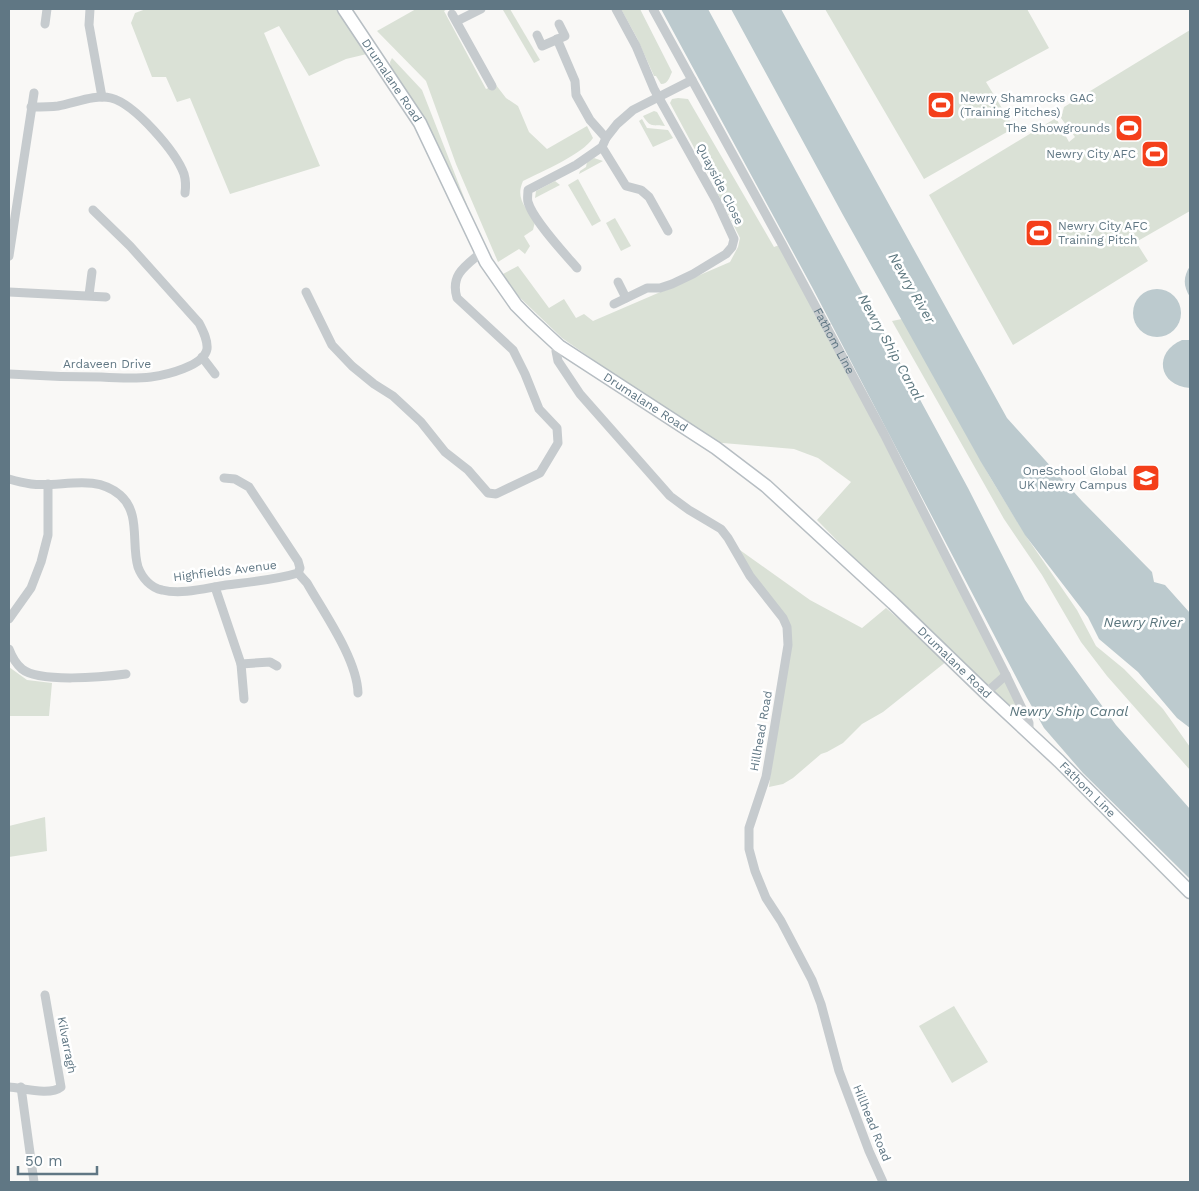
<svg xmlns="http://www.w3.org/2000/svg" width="1199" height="1191" font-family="'Work Sans',sans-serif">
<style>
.green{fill:#dae1d6}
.water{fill:#bccace}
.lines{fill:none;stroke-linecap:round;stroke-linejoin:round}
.secondary-casing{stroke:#b7bec3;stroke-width:15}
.street{stroke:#c6cbce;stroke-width:9}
.secondary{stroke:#fff;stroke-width:12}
.labels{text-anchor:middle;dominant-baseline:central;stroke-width:5;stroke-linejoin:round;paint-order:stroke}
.street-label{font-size:12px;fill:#607784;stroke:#fff}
.poi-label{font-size:12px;fill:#607784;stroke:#fff;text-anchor:end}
.water-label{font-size:14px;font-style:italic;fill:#5b767e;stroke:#fff}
</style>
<rect width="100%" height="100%" fill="#f9f8f6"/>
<g class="green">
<polygon points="146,9 337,9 371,53 346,59 309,76 279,26 264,33 320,166 230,194 190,98 177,102 166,77 152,77 131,23 135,13"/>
<path d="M 416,9 L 447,9 L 444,11 L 486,89 L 496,85 L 506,98 L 518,106 L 529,132 L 547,149 L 587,126 L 593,138 C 583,154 541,172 523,181 C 515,199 526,207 535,222 L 533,230 L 524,236 L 530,246 L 525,254 L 519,249 L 498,262 L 456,164 L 426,81 L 377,31 Z"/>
<polygon points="505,9 510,9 540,60 534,63 503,10"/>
<path d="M 621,9 L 640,9 L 672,72 C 669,78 668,84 661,84 L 656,76 L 654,76 L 637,38 Z"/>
<polygon points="825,9 1027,9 1049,48 986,82 1014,128 924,179"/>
<polygon points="1190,30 1190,211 1136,242 1148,261 1013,345 929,195 1056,118 1069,142 1075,137 1061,118 1064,107"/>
<polygon points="392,58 422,90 467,205 467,209 436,141 418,109 391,70 390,62"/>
<polygon points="678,98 688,99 774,247 782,244 1029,725 906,611 817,520 851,482 818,458 794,449 711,442 562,338 514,292 503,274 518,266 549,308 564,299 576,318 584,314 593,321 730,262 738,247 740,238 705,168 670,103 672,99"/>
<path d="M 654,111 L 657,112 L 665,126 C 653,124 651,129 643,116 Z"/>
<polygon points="642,119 647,128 668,130 673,138 653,147 639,121"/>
<polygon points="594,158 603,161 579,174 580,171 586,167 587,162"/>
<polygon points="578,179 601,221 592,226 568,185"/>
<polygon points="555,181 560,185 535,198 536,191"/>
<polygon points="615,218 631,246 621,251 606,223"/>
<polygon points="902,319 990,477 1028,539 1077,610 1096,646 1124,669 1163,709 1190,747 1190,770 1107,676 1081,642 1042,575 1004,519 892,321"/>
<polygon points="737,548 810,600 862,628 886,608 947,661 883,712 862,724 843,743 827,752 821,754 793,778 783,784 769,787 788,639 788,622 747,571"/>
<polygon points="9,667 27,680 52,683 49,716 9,716"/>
<polygon points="45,817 47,851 9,857 9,826"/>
<polygon points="954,1006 988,1062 952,1083 919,1026"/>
</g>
<g class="water">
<polygon points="661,9 708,9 968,488 1025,600 1116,725 1190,809 1190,879 1083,773 1044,728 1027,698 812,287"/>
<polygon points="731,9 781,9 1007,418 1082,501 1152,572 1154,582 1165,585 1190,613 1190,728 1177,718 1138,672 1099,639 1088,617 1025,535 981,462 843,215"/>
<path d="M 1190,266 L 1190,297 C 1183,286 1183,277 1190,266 Z"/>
<circle cx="1157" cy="313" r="24"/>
<path d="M 1182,340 L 1190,340 L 1190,388 C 1158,386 1153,352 1182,340 Z"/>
</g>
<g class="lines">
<defs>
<g id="secondary">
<path id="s2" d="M 344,9 L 420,123 L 486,262 L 516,305 L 531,320 L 559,346 L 716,448 L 766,486 L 893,603 L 986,693 L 1059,761 L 1190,892"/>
</g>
</defs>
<use href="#secondary" class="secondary-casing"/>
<g class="street">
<polyline points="90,9 89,25 102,97"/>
<path id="s1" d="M 653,9 L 782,244 L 884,434 L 1006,675 L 1029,723 L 1029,732"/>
<polyline points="452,14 492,86"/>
<polyline points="457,21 481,9"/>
<polyline points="45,24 47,9"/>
<polyline points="537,35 542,46 565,36 559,24"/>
<polyline points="557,39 575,81 576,95 590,120 606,138"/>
<path d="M 31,107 C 40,107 50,107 58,106 C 75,103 95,94 111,98 C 135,104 176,152 184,174 C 186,181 186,186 185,193"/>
<polyline points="602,147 626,186 641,190 649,197 668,231"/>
<polyline points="9,256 34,93"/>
<path d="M 577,268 C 564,253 533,220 528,202 C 527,199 528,194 528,190 L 576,165 L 602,147 L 606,138 L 617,124 L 633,110 L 692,80"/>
<polyline points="618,282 626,298"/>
<polyline points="9,292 106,297"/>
<path d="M 306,292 L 332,345 L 352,366 L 374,384 L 393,396 L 421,422 L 445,452 L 468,470 L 488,493 L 496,494 L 540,473 L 558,443 L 557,428 L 539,409 L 525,374 L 513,350 L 457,298 C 450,275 465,266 482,252"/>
<polyline points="89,295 92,272"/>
<polyline points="614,304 647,288 660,288 672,284 693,274 726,254 732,247 734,239 717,202 654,89 636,46 616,9"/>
<polyline points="559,346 556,351 558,361 580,394 670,496 689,510 721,529 728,538 750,576 783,618 787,627 788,645 774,730 766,777 749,828 749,849 755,871 766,898 781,921 812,980 821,1004 839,1071 869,1151 883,1182"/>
<polyline points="202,357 215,374"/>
<path d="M 9,374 C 40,376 70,377 101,377 C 117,378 135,379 151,377 C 166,375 204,366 207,349 C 208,340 203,331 199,323 L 130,246 L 93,210"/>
<path d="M 9,479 C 16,481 24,483 31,484 C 61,488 94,473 120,495 C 141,513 131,544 138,567 C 142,578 151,588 162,590 C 182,595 206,588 226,585 C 250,582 275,580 298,573 L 300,568 L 298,561 L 249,487 L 235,479 L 224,478"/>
<path d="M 298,573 L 307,583 C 324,613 357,659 358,693"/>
<polyline points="215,587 241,664 244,699"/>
<polyline points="9,619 31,588 41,562 48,535 48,484"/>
<path d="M 9,649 C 12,657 15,663 22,669 C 39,683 104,677 126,674"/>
<polyline points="241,664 270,662 277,666"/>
<polyline points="986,693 1006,675"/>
<path d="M 9,1087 C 23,1088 50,1096 61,1087 L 45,995"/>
<polyline points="21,1087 34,1182"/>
</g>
<use href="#secondary" class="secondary"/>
</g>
<defs>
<symbol id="stadium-square" viewBox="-11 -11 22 22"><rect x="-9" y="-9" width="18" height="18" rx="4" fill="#f43f1a" stroke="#fff"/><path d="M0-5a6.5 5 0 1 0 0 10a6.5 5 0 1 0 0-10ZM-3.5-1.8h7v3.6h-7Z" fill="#fff"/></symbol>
<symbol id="school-square" viewBox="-11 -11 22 22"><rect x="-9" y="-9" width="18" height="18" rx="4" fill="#f43f1a" stroke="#fff"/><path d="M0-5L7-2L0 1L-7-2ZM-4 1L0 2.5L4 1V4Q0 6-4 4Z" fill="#fff"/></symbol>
</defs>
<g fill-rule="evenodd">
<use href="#stadium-square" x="925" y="89" width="32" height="32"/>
<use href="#stadium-square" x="1113" y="112" width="32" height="32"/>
<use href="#stadium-square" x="1139" y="138" width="32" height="32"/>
<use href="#stadium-square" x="1023" y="217" width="32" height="32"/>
<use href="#school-square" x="1130" y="462" width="32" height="32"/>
</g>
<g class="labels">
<g class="street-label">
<text stroke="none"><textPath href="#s2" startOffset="86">Drumalane Road</textPath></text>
<text transform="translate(720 184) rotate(63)">Quayside Close</text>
<text stroke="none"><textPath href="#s1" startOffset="378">Fathom Line</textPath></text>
<text x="107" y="364">Ardaveen Drive</text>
<text stroke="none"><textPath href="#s2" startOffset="506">Drumalane Road</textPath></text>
<text transform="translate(225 571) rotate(-7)">Highfields Avenue</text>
<text stroke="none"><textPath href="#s2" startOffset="911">Drumalane Road</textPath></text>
<text transform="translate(761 731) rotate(-80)">Hillhead Road</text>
<text stroke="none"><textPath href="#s2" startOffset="1095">Fathom Line</textPath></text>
<text transform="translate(67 1045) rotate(79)">Kilvarragh</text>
<text transform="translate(872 1123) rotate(68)">Hillhead Road</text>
</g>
<g class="poi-label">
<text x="960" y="98" text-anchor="start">Newry Shamrocks GAC<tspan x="960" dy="14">(Training Pitches)</tspan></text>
<text x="1110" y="128">The Showgrounds</text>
<text x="1136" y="154">Newry City AFC</text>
<text x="1058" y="226" text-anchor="start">Newry City AFC<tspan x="1058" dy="14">Training Pitch</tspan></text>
<text x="1127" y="471">OneSchool Global<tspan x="1127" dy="14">UK Newry Campus</tspan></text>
</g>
<g class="water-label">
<text transform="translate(912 288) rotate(60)">Newry River</text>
<text transform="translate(891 347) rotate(61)">Newry Ship Canal</text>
<text x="1143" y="622">Newry River</text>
<text x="1069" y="711">Newry Ship Canal</text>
</g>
</g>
<rect width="1199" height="1191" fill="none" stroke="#607784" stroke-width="20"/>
<path d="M18 1166v8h79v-8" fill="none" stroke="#607784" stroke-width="2.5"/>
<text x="25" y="1166" font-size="15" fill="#607784" stroke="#ffffff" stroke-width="4" paint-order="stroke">50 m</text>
</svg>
